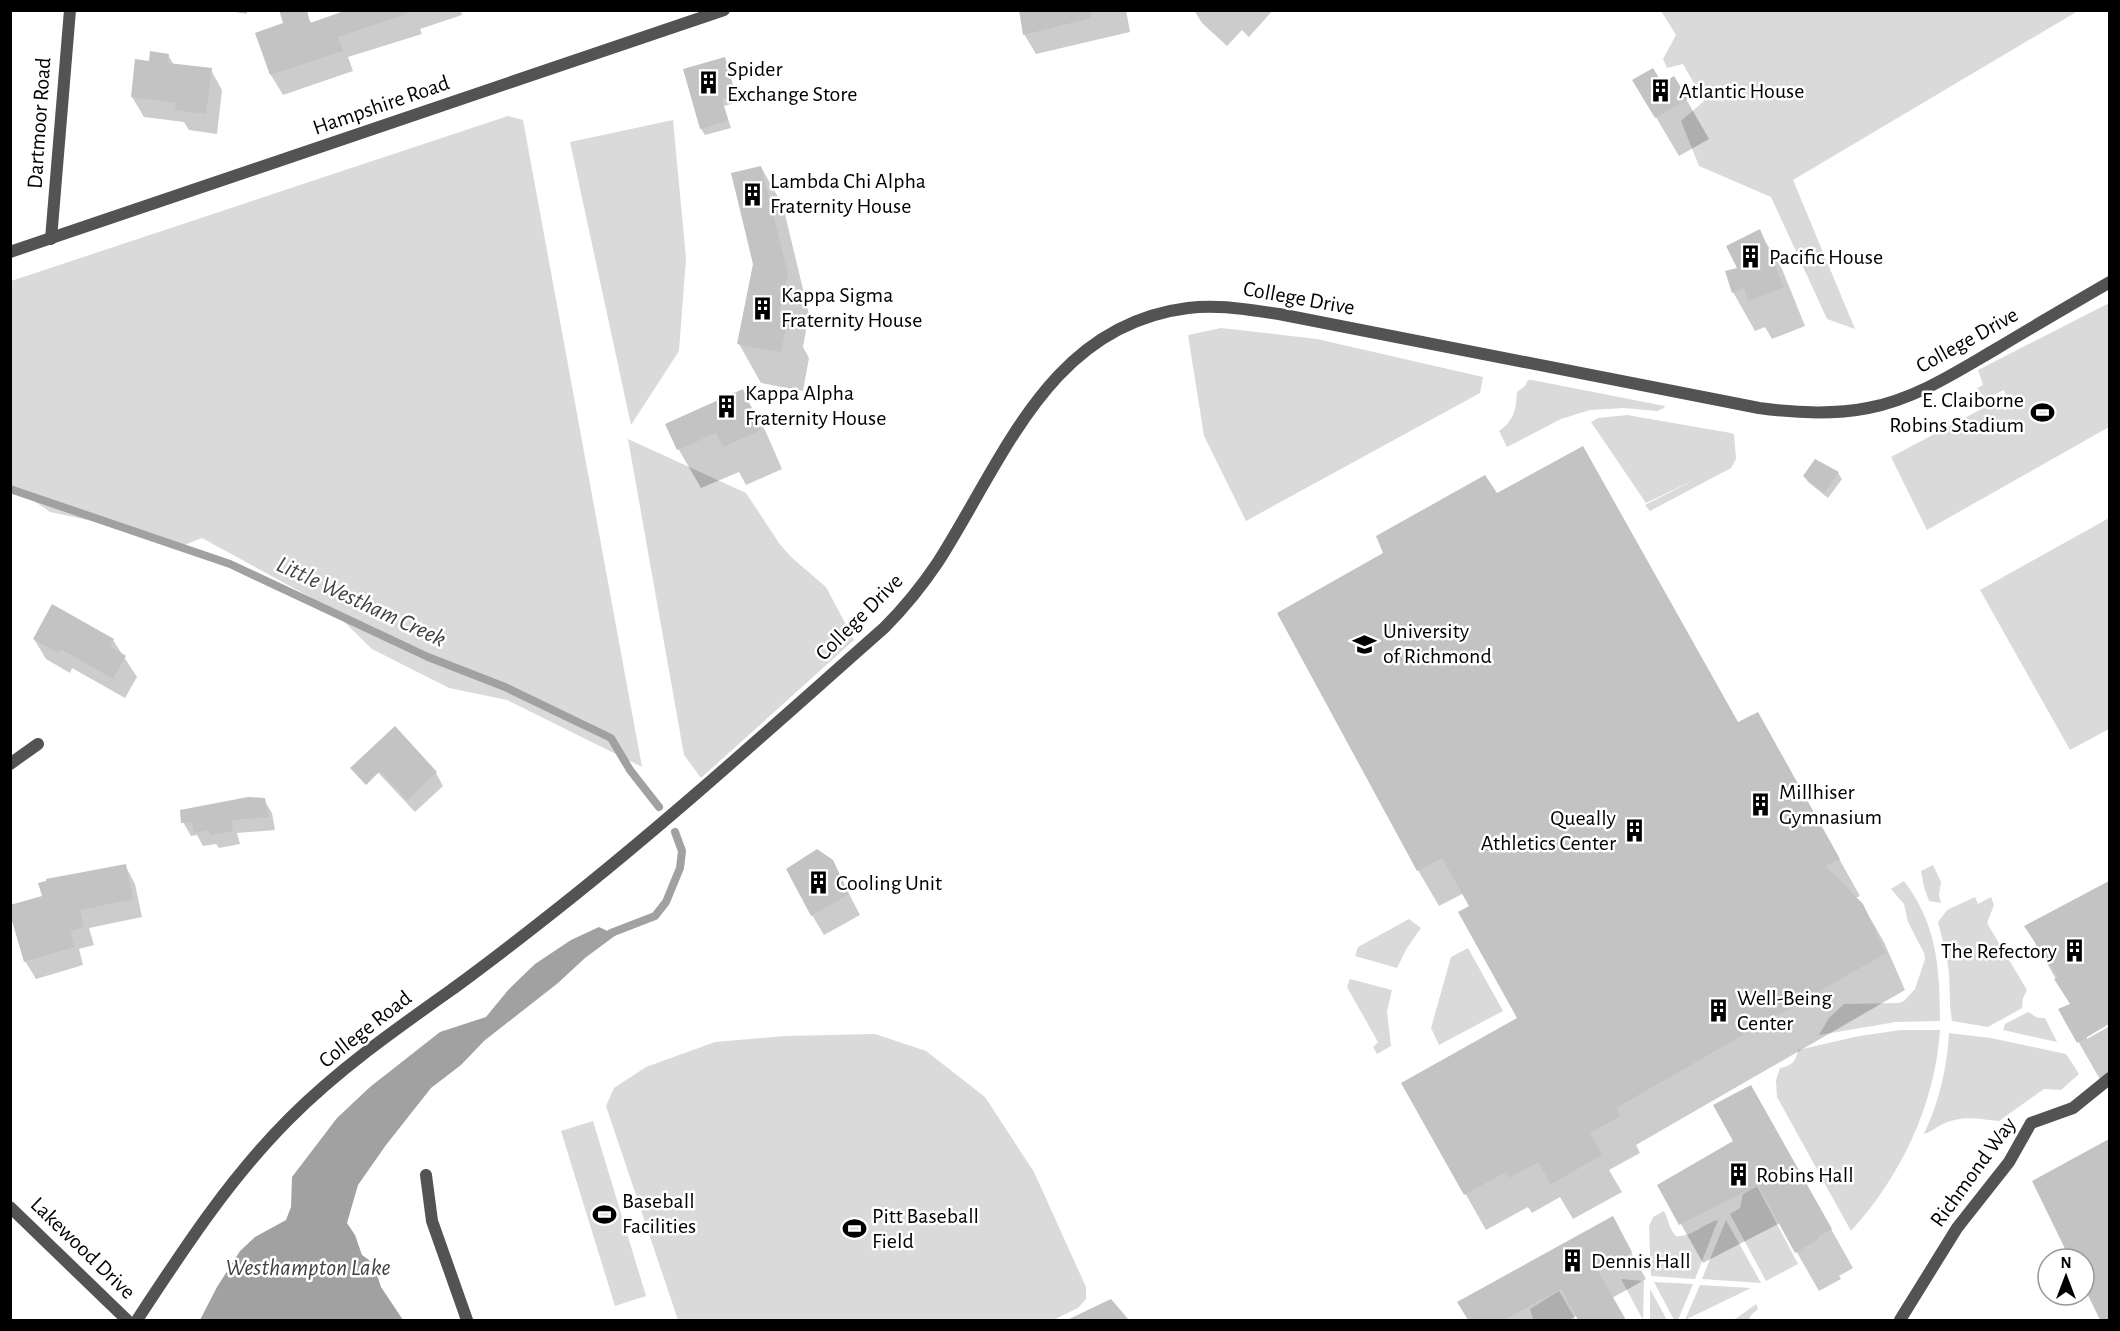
<svg xmlns="http://www.w3.org/2000/svg" width="2120" height="1331" font-family="'Alegreya Sans',sans-serif">
<style>
.green{fill:#dadada}
.water{fill:#a1a1a1}
.shadow{fill:#0003}
.lines{fill:none;stroke-linecap:round;stroke-linejoin:round}
.stream{stroke:#a1a1a1;stroke-width:8}
.building{fill:#c3c3c3}
.minor{stroke:#535353;stroke-width:12}
.labels{text-anchor:middle;dominant-baseline:central;stroke-width:5;stroke-linejoin:round;paint-order:stroke}
.poi-label{font-size:22px;fill:#000;stroke:#fff;text-anchor:start}
.street-label{font-size:22px;fill:#000;stroke:#fff}
.water-label{font-size:24px;font-style:italic;fill:#424242;stroke:#fff}
</style>
<rect width="100%" height="100%" fill="#fff"/>
<g class="green">
<polygon points="1661,11 2078,11 1793,180 1855,329 1827,319 1771,197 1699,166 1681,121 1704,101 1683,64 1667,68 1663,59 1676,35"/>
<polygon points="508,116 523,120 642,767 507,700 449,688 372,649 330,608 202,538 177,548 139,531 50,512 11,485 11,281"/>
<polygon points="673,120 686,258 679,351 631,425 570,142"/>
<polygon points="2109,303 2109,427 1927,530 1891,457 2006,396 2004,390 1985,399 1977,388 1983,385 1978,370"/>
<polygon points="1221,328 1317,339 1483,377 1480,393 1246,521 1204,436 1188,335"/>
<path d="M 1528,380 L 1532,380 L 1665,406 L 1664,408 L 1657,411 L 1624,408 L 1590,410 L 1561,419 L 1507,447 L 1499,431 C 1514,421 1516,409 1517,392 L 1525,386 Z"/>
<polygon points="1627,415 1731,433 1734,434 1736,459 1731,468 1650,511 1645,505 1696,479 1646,503 1591,422 1598,418"/>
<polygon points="628,439 746,493 779,543 791,557 826,587 854,640 701,778 684,755"/>
<polygon points="2109,518 2109,729 2070,750 1980,590"/>
<polygon points="1933,865 1941,882 1939,895 1941,903 1929,901 1924,887 1921,871"/>
<path d="M 1904,881 C 1937,924 1940,969 1940,1021 L 1896,1022 L 1819,1035 L 1829,1018 L 1844,1004 L 1899,1003 L 1904,1001 L 1915,989 L 1925,959 L 1924,953 L 1908,922 L 1904,904 L 1891,889 Z"/>
<path d="M 1975,897 L 1978,904 L 1991,897 L 1994,905 L 1987,923 L 2027,990 L 2023,998 L 2022,1008 L 1988,1027 L 1952,1021 C 1949,1005 1950,989 1949,973 C 1947,955 1942,939 1938,922 L 1947,910 Z"/>
<polygon points="1409,919 1421,928 1407,948 1397,968 1355,956 1358,947"/>
<polygon points="1468,948 1503,1011 1439,1045 1431,1028 1451,957"/>
<polygon points="1350,979 1392,990 1387,1011 1391,1046 1377,1054 1373,1047 1378,1042 1347,987"/>
<polygon points="2028,1012 2038,1018 2045,1018 2057,1042 2003,1030 2005,1024"/>
<path d="M 1901,1030 L 1940,1030 C 1935,1105 1901,1176 1851,1231 L 1777,1097 L 1776,1080 L 1780,1068 C 1791,1066 1796,1062 1798,1050 L 1859,1036 Z"/>
<path d="M 1949,1033 L 1991,1038 L 2066,1054 L 2079,1074 L 2061,1090 L 2044,1089 L 1999,1121 C 1978,1119 1966,1115 1945,1123 C 1937,1126 1932,1132 1924,1134 C 1939,1102 1947,1069 1949,1033 Z"/>
<polygon points="875,1034 926,1051 985,1097 1034,1172 1086,1287 1086,1299 1078,1308 1053,1320 678,1320 606,1106 614,1088 646,1067 715,1042 785,1036"/>
<polygon points="593,1121 646,1296 615,1306 561,1131"/>
<polygon points="1757,1186 1798,1264 1766,1281 1730,1214 1740,1208 1743,1194"/>
<path d="M 1664,1211 C 1669,1220 1669,1230 1676,1236 C 1691,1238 1704,1223 1718,1220 L 1695,1279 L 1651,1276 L 1649,1226 L 1653,1217 Z"/>
<polygon points="1726,1220 1761,1283 1702,1279"/>
<polygon points="1621,1279 1644,1281 1643,1320"/>
<polygon points="1654,1282 1693,1284 1678,1320 1674,1320"/>
<polygon points="1700,1285 1751,1288 1685,1320"/>
<polygon points="1650,1289 1667,1320 1650,1320"/>
<polygon points="1559,1291 1576,1320 1531,1320 1533,1319 1530,1309"/>
<polygon points="1756,1304 1758,1309 1751,1315 1749,1320 1734,1320"/>
</g>
<polygon class="water" points="599,927 616,935 585,958 558,983 484,1041 461,1065 431,1088 386,1145 358,1185 347,1223 355,1235 362,1255 373,1263 381,1287 403,1320 200,1320 217,1287 240,1251 255,1237 286,1220 291,1207 292,1177 337,1118 370,1087 440,1032 486,1017 509,989 535,964 571,940"/>
<g class="shadow">
<polygon points="223,10 247,10 247,14"/>
<polygon points="352,10 461,10 462,15 420,29 422,34 348,57 353,71 283,95 271,75 257,34 307,16 312,24"/>
<polygon points="1020,10 1126,10 1130,32 1036,54 1024,34"/>
<polygon points="1194,10 1273,10 1249,37 1242,30 1227,46 1202,23"/>
<polygon points="168,55 174,65 211,70 222,90 217,134 189,130 184,122 144,117 132,97"/>
<polygon points="724,59 738,102 724,106 731,128 705,135 701,129 685,70"/>
<polygon points="1674,78 1709,139 1679,156 1634,80 1662,85"/>
<polygon points="761,167 783,206 809,314 803,347 809,358 803,391 761,383 739,344 755,264"/>
<polygon points="1759,231 1782,269 1805,326 1772,339 1765,327 1755,331 1733,292 1740,269"/>
<polygon points="742,391 765,430 782,469 746,485 739,472 701,488 679,450 667,424"/>
<polygon points="1838,473 1842,479 1828,498 1808,482 1804,476"/>
<polygon points="1497,495 1738,724 1778,750 1860,896 1855,898 1862,904 1884,942 1905,990 1636,1145 1640,1153 1609,1170 1622,1192 1573,1219 1560,1197 1532,1213 1528,1207 1486,1230 1403,1084 1519,1018 1464,893 1439,906 1418,870"/>
<polygon points="34,639 113,640 137,677 125,698 72,668 70,673 46,659"/>
<polygon points="373,767 436,773 443,786 415,812"/>
<polygon points="264,800 272,813 275,830 237,833 240,844 219,848 216,844 203,846 197,835 191,836 183,822"/>
<polygon points="832,861 860,915 824,935 812,915"/>
<polygon points="125,865 135,884 142,917 89,928 94,945 79,949 83,965 36,979 25,961 43,897"/>
<polygon points="2110,882 2110,1022 2087,1036 2087,1039 2110,1026 2110,1076 2101,1081 2060,1010 2071,1005 2026,927"/>
<polygon points="1773,1126 1853,1268 1839,1276 1841,1279 1819,1291 1780,1223 1703,1263 1681,1224 1735,1141"/>
<polygon points="2110,1140 2110,1320 2102,1320 2084,1284 2084,1259 2072,1259 2034,1181"/>
<polygon points="1627,1245 1646,1279 1612,1298 1624,1320 1580,1320 1577,1316 1568,1320 1470,1320 1459,1302"/>
<polygon points="1111,1301 1127,1320 1071,1320"/>
</g>
<g class="lines">
<g class="stream">
<polyline points="10,489 230,564 428,657 505,687 611,738 630,770 659,807"/>
<polyline points="611,933 655,916 666,902 680,868 682,851 675,832"/>
</g>
</g>
<g class="building">
<polygon points="279,10 307,10 310,23 347,10 405,10 406,14 338,37 343,51 270,75 255,33 283,23"/>
<polygon points="1019,10 1091,10 1091,18 1023,35"/>
<polygon points="150,51 169,54 168,63 212,68 206,114 175,110 176,103 131,97 135,59 149,61"/>
<polygon points="725,57 736,95 722,99 728,121 700,129 683,69"/>
<polygon points="1653,68 1662,83 1674,76 1688,99 1655,118 1632,80"/>
<polygon points="761,166 788,273 779,316 788,317 781,352 737,344 753,264 731,173"/>
<polygon points="1760,229 1784,287 1748,301 1744,288 1732,293 1725,271 1737,268 1726,246"/>
<polygon points="743,389 761,430 723,447 716,433 677,450 665,424"/>
<polygon points="1583,446 1738,722 1758,712 1840,859 1826,866 1863,904 1886,953 1616,1108 1620,1116 1590,1133 1602,1155 1551,1184 1538,1162 1509,1178 1506,1172 1464,1195 1401,1083 1517,1018 1458,912 1469,906 1442,858 1417,871 1277,613 1383,553 1376,536 1485,475 1497,493"/>
<polygon points="1815,459 1839,472 1824,493 1803,476"/>
<polygon points="52,604 114,639 110,646 126,656 113,679 61,649 58,653 33,639"/>
<polygon points="395,726 437,772 407,800 380,771 366,785 350,768"/>
<polygon points="248,797 265,798 269,817 231,820 233,831 210,835 209,830 194,833 192,822 181,823 180,810"/>
<polygon points="817,849 833,860 849,894 811,916 786,869"/>
<polygon points="126,864 133,899 80,910 84,927 70,931 74,947 24,962 10,914 10,905 42,896 38,883 46,881 46,879"/>
<polygon points="2109,881 2109,1024 2077,1043 2058,1009 2070,1004 2054,979 2058,977 2024,926"/>
<polygon points="1751,1085 1832,1229 1818,1237 1819,1239 1795,1253 1758,1185 1679,1225 1657,1185 1733,1141 1713,1105"/>
<polygon points="2109,1139 2109,1320 2100,1320 2084,1287 2084,1259 2070,1259 2032,1181"/>
<polygon points="1613,1216 1632,1252 1598,1271 1626,1320 1578,1320 1561,1289 1504,1320 1468,1320 1457,1302"/>
<polygon points="1111,1299 1129,1320 1067,1320"/>
</g>
<g class="lines">
<g class="minor">
<polyline points="51,239 70,10"/>
<polyline points="10,252 724,10"/>
<polyline points="10,764 38,744"/>
<polyline points="426,1175 432,1221 467,1320"/>
<polyline points="10,1207 127,1320"/>
<path d="M 137,1320 C 183,1250 229,1179 289,1119 C 339,1069 396,1029 454,988 C 495,958 536,926 576,894 C 682,809 782,718 884,628 C 904,608 922,586 938,562 C 1004,459 1049,325 1188,308 C 1219,304 1249,310 1279,314 L 1759,408 C 1795,413 1832,415 1868,408 C 1915,399 1955,373 1996,349 C 2034,326 2072,304 2110,282"/>
<polyline points="1900,1320 1957,1228 2009,1162 2031,1123 2073,1108 2110,1078"/>
</g>
</g>
<defs>
<symbol id="building-bare" viewBox="-9 -9 18 18"><path d="M-4-6H4V6H1V3H-1V6H-4ZM-2.5-4.3h1.7v1.8h-1.7ZM.8-4.3h1.7v1.8H.8ZM-2.5-1h1.7V.8h-1.7ZM.8-1h1.7V.8H.8Z" fill="#000" stroke="#fff" stroke-width="2.5" paint-order="stroke"/></symbol>
<symbol id="stadium-bare" viewBox="-9 -9 18 18"><path d="M0-5a6.5 5 0 1 0 0 10a6.5 5 0 1 0 0-10ZM-3.5-1.8h7v3.6h-7Z" fill="#000" stroke="#fff" stroke-width="2.5" paint-order="stroke"/></symbol>
<symbol id="university-bare" viewBox="-9 -9 18 18"><path d="M0-5L7-2L0 1L-7-2ZM-4 1L0 2.5L4 1V4Q0 6-4 4Z" fill="#000" stroke="#fff" stroke-width="2.5" paint-order="stroke"/></symbol>
</defs>
<g fill-rule="evenodd">
<use href="#building-bare" x="692" y="66" width="33" height="33"/>
<use href="#building-bare" x="1644" y="74" width="33" height="33"/>
<use href="#building-bare" x="736" y="178" width="33" height="33"/>
<use href="#building-bare" x="1734" y="240" width="33" height="33"/>
<use href="#building-bare" x="746" y="292" width="33" height="33"/>
<use href="#building-bare" x="710" y="390" width="33" height="33"/>
<use href="#stadium-bare" x="2026" y="396" width="33" height="33"/>
<use href="#university-bare" x="1348" y="628" width="33" height="33"/>
<use href="#building-bare" x="1744" y="788" width="33" height="33"/>
<use href="#building-bare" x="1618" y="814" width="33" height="33"/>
<use href="#building-bare" x="802" y="866" width="33" height="33"/>
<use href="#building-bare" x="2058" y="934" width="33" height="33"/>
<use href="#building-bare" x="1702" y="994" width="33" height="33"/>
<use href="#building-bare" x="1722" y="1158" width="33" height="33"/>
<use href="#stadium-bare" x="588" y="1198" width="33" height="33"/>
<use href="#stadium-bare" x="838" y="1212" width="33" height="33"/>
<use href="#building-bare" x="1556" y="1244" width="33" height="33"/>
</g>
<g class="labels">
<g class="poi-label">
<text x="727" y="69">Spider<tspan x="727" dy="25">Exchange Store</tspan></text>
<text x="1679" y="91">Atlantic House</text>
<text x="770" y="181">Lambda Chi Alpha<tspan x="770" dy="25">Fraternity House</tspan></text>
<text x="1769" y="257">Pacific House</text>
<text x="781" y="295">Kappa Sigma<tspan x="781" dy="25">Fraternity House</tspan></text>
<text x="745" y="393">Kappa Alpha<tspan x="745" dy="25">Fraternity House</tspan></text>
<text x="2024" y="400" text-anchor="end">E. Claiborne<tspan x="2024" dy="25">Robins Stadium</tspan></text>
<text x="1383" y="631">University<tspan x="1383" dy="25">of Richmond</tspan></text>
<text x="1779" y="792">Millhiser<tspan x="1779" dy="25">Gymnasium</tspan></text>
<text x="1616" y="818" text-anchor="end">Queally<tspan x="1616" dy="25">Athletics Center</tspan></text>
<text x="836" y="883">Cooling Unit</text>
<text x="2057" y="951" text-anchor="end">The Refectory</text>
<text x="1737" y="998">Well-Being<tspan x="1737" dy="25">Center</tspan></text>
<text x="1756" y="1175">Robins Hall</text>
<text x="622" y="1201">Baseball<tspan x="622" dy="25">Facilities</tspan></text>
<text x="872" y="1216">Pitt Baseball<tspan x="872" dy="25">Field</tspan></text>
<text x="1591" y="1261">Dennis Hall</text>
</g>
<g class="street-label">
<text transform="translate(381 105) rotate(-19)">Hampshire Road</text>
<text transform="translate(39 123) rotate(-86)">Dartmoor Road</text>
<text transform="translate(1299 298) rotate(10)">College Drive</text>
<text transform="translate(1967 340) rotate(-29)">College Drive</text>
<text transform="translate(859 617) rotate(-45)">College Drive</text>
<text transform="translate(365 1029) rotate(-38)">College Road</text>
<text transform="translate(1973 1172) rotate(-54)">Richmond Way</text>
<text transform="translate(83 1248) rotate(44)">Lakewood Drive</text>
</g>
<g class="water-label">
<text transform="translate(361 602) rotate(25)">Little Westham Creek</text>
<text x="308" y="1268">Westhampton Lake</text>
</g>
</g>
<rect width="2120" height="1331" fill="none" stroke="#000000" stroke-width="24"/>
<g transform="translate(2066 1277)"><circle r="28" fill="#ffffff" stroke="#999999" stroke-width="1.5"/>
<path d="M0-4.5L10 22L0 15L-10 22Z" fill="#000000"/>
<text y="-9" font-size="16" font-weight="bold" text-anchor="middle" fill="#000000">N</text>
</g>
</svg>
